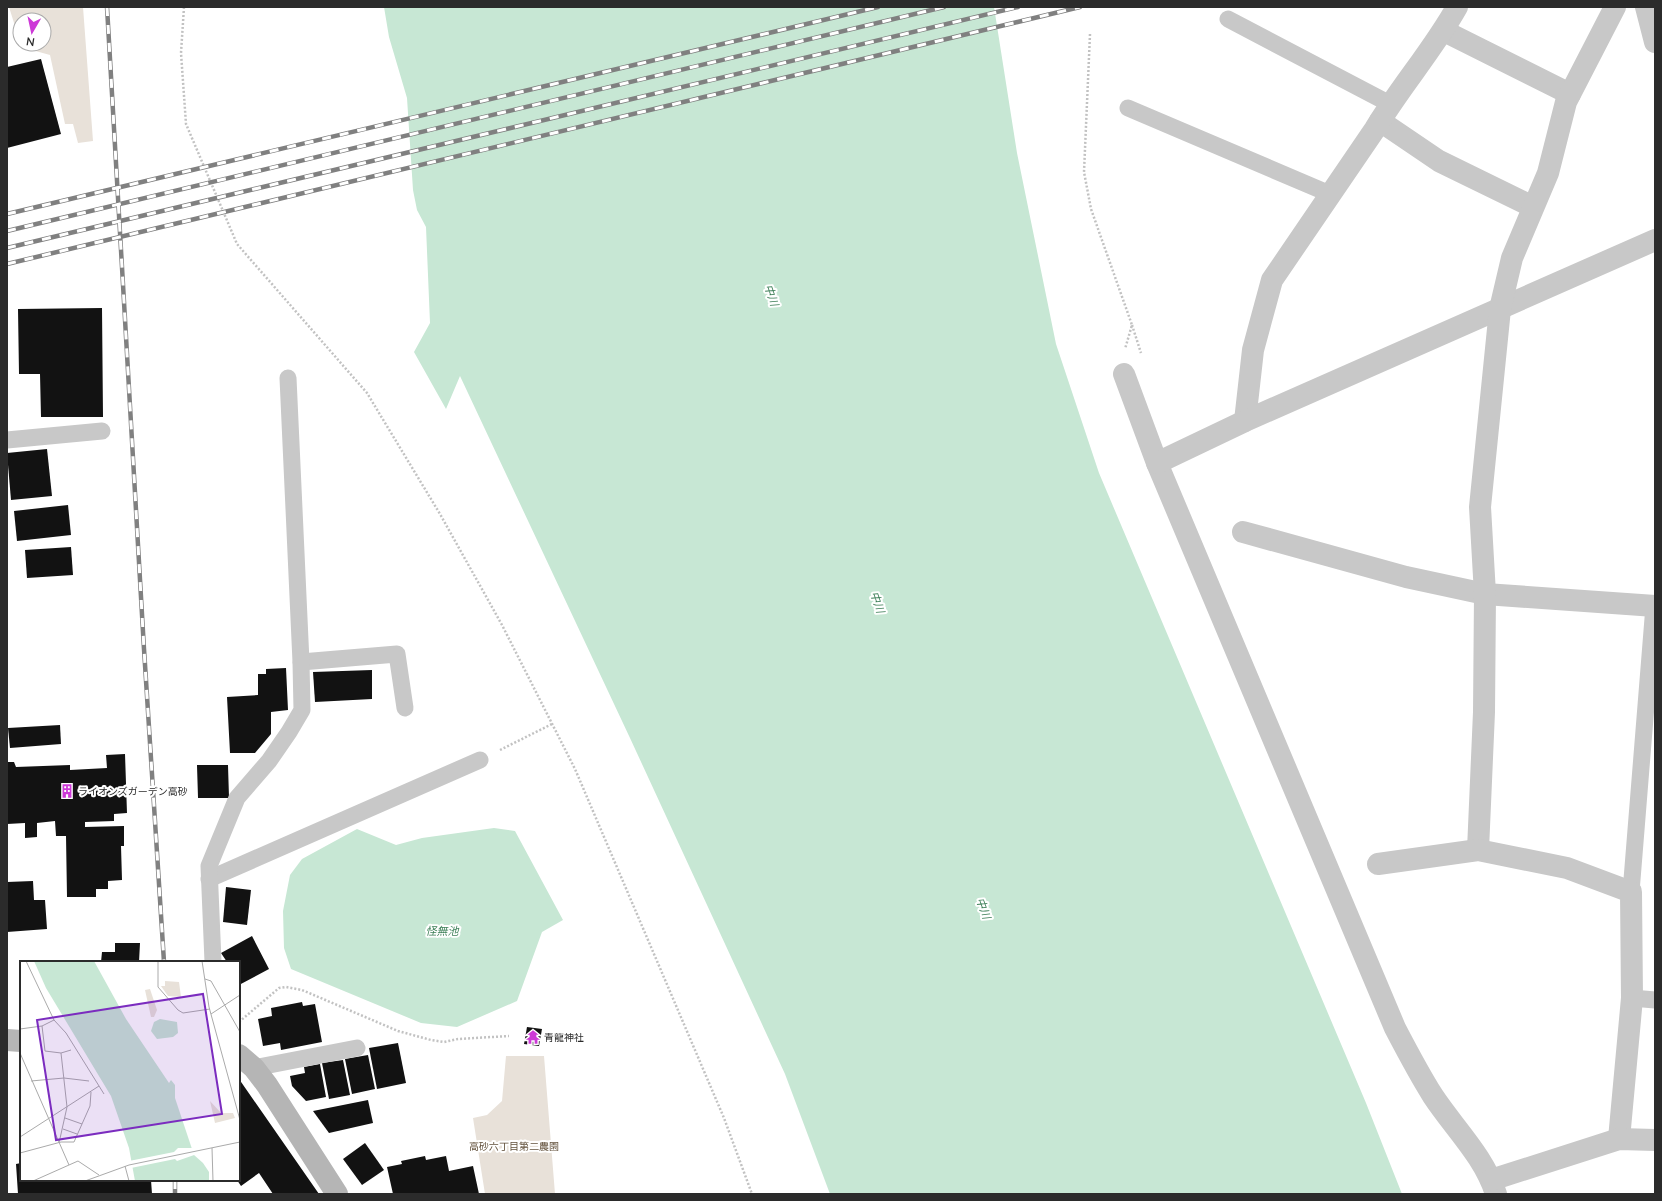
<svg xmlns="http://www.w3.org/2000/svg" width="1662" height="1201" font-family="Lato,'Noto Sans JP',sans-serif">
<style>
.green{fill:#e8e1d9}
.water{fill:#c7e7d4}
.building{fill:#121212}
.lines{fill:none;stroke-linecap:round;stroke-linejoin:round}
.path{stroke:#c2c2c2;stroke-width:2.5;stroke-dasharray:2 2;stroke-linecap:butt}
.lane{stroke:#c8c8c8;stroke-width:17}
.street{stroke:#c8c8c8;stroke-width:22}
.secondary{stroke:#b5b5b5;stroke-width:22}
.rail-casing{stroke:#808080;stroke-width:4.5}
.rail{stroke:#fff;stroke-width:3;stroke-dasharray:9;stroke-linecap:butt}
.labels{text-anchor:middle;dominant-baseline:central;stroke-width:4;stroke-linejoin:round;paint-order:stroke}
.poi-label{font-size:10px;fill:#2b2b2b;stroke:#fff;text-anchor:start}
.park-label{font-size:10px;fill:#63523d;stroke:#fff}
.water-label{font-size:11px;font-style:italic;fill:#3f8059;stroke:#fff}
.inset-road{fill:none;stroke:#aaa;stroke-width:1}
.view{fill:#7b2cbf;fill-opacity:0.15;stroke:#7b2cbf;stroke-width:2}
.inset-edge{fill:none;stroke:#2b2b2b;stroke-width:2}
</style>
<rect width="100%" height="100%" fill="#fff"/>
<g class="green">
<polygon points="7,7 83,7 93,141 78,143 73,124 65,124 50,55 21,47 21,44 44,44 44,20 20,20 20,42 9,7"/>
<polygon points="506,1056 544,1056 555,1194 485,1194 473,1118 487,1115 502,1101"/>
</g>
<g class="water">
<polygon points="384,7 994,7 1017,153 1056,344 1099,473 1366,1103 1402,1194 830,1194 785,1074 630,738 460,376 446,409 414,352 430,323 426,227 417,210 413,190 407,98 389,37"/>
<polygon points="494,828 515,831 563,920 542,932 517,1001 457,1027 421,1023 291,969 284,948 283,911 290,875 302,859 357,829 396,845 422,838"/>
</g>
<g class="building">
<polygon points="41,59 61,134 7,148 7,67"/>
<polygon points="102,308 103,417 41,417 40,374 19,374 18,309"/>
<polygon points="47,449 52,496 11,500 7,453"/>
<polygon points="68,505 71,535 17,541 14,511"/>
<polygon points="71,547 73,575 27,578 25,550"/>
<polygon points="286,668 288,710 271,712 271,734 255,753 230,753 227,697 258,695 258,674 266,674 266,669"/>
<polygon points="372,670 372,699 315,702 313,672"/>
<polygon points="60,725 61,744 10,748 8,728"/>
<polygon points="125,754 127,813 114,814 114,821 85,822 85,827 124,826 124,846 121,846 122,880 108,881 108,889 96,889 96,897 67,897 66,836 56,836 55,821 37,823 37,837 25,838 25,823 7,824 7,762 14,762 16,767 70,765 70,770 107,768 106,755"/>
<polygon points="197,765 228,765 229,798 198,798"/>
<polygon points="33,881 34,900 45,900 47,929 7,932 7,882"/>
<polygon points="226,887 251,890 247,925 223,922"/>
<polygon points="252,936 269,969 239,985 239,962 227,962 221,953"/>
<polygon points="115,943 140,943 139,962 101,962 102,952 115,952"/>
<polygon points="302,1002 303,1006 315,1004 322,1042 281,1050 280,1043 263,1046 258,1019 272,1016 271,1008"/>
<polygon points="527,1027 542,1029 539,1046 524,1044"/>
<polygon points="398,1043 406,1083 377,1089 369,1048"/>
<polygon points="368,1055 375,1089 352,1094 345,1059"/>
<polygon points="343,1060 350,1095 329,1099 322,1063"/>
<polygon points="320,1064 326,1097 306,1101 292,1086 290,1076 305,1073 304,1067"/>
<polygon points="239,1079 319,1194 273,1194 259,1173 241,1186 237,1180 239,1180"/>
<polygon points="368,1100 373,1123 329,1133 313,1111"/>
<polygon points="365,1143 384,1170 362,1185 343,1159"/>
<polygon points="425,1156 426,1160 446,1156 449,1171 473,1166 479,1194 393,1194 387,1167 402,1164 401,1161"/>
<polygon points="21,1163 21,1180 80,1180 81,1182 86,1182 86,1180 151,1180 152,1194 18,1194 16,1164"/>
</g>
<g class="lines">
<g class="path">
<polyline points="184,7 181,53 186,124 237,244 367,393 440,514 502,625 575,769 724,1118 752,1194"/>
<polyline points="1090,34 1084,172 1091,209 1132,325 1125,349"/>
<polyline points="1132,325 1141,353"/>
<polyline points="500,750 552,724"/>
<polyline points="239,1022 279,988 286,987 302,990 398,1031 431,1040 444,1042 458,1039 509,1036"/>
</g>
<g class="lane">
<polyline points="1228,19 1390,104"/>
<polyline points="1128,108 1330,194"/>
<polyline points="7,440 102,431"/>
<polyline points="301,662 397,654 405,708"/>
<polyline points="209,879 480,760"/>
<polyline points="1631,892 1654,606"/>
<polyline points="213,962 209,866 237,798 269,761 289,732 302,710 301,662 288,378"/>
<polyline points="1632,998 1655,1000"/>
<polyline points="254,1068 357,1048"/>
</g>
<g class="street">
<polyline points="1646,7 1655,42"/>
<polyline points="1444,31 1570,94"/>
<polyline points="1380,121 1439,161 1533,207"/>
<path d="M 1124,374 L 1157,463 L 1395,1028 C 1407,1051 1419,1074 1433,1096 C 1454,1128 1484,1156 1496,1194"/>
<path d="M 1245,421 L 1253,350 L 1272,280 L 1375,129 C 1400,87 1433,50 1457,7"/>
<polyline points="1157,463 1245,421 1655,240"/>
<polyline points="1243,532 1406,577 1485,594 1655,606"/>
<polyline points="1478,850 1484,712 1485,594 1480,507 1500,309 1512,258 1548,173 1566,102 1615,7"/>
<polyline points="1378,864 1478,850 1567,868 1631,892 1632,998 1619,1139"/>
<polyline points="1491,1180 1619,1139 1655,1140"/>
</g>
<g class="secondary">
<polyline points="7,1040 21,1041"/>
<polyline points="239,1055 254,1068 267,1085 337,1194"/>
</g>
<defs>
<g id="rail">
<polyline points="107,7 144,649 164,962"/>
<polyline points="7,214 878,7"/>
<polyline points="7,231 944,7"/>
<polyline points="7,248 1018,7"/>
<polyline points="7,264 1080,7"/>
<polyline points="175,1180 175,1194"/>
</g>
</defs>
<use href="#rail" class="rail-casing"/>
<use href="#rail" class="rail"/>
</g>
<defs>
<symbol id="building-bare" viewBox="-9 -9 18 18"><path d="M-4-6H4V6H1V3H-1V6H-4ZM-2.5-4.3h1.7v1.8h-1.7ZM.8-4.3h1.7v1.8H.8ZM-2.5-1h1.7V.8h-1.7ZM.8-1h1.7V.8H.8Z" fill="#cd39d7" stroke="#fff" stroke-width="2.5" paint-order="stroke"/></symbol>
<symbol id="temple-bare" viewBox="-9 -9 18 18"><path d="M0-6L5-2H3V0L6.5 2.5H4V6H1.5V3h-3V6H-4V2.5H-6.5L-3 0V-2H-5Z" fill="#cd39d7" stroke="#fff" stroke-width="2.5" paint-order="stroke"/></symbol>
</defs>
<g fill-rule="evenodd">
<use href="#building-bare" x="57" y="781" width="20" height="20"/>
<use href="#temple-bare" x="523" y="1027" width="20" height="20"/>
</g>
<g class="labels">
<g class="poi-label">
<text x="78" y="791">ライオンズガーデン高砂</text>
<text x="544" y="1037">青龍神社</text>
</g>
<g class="park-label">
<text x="514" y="1146">高砂六丁目第二農園</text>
</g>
<g class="water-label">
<text transform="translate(772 295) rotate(71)">中川</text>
<text transform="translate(878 602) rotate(71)">中川</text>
<text transform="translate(984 908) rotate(70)">中川</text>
<text x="442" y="930">怪無池</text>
</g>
</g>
<g transform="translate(20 961)">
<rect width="220" height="220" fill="#fff"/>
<path d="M 145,20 L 159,21 L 161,36 L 148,35 L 141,25 L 145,25 ZM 130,28 L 137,49 L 134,56 L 131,56 L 125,29 ZM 190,140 L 201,152 L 213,152 L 215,157 L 195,162 Z" fill="#e8e1d9"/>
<path d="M 14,0 L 74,0 L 106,58 L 149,122 L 151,119 L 155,124 L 155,137 L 174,194 L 183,202 L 189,211 L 189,220 L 115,220 L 109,187 L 91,135 L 26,27 ZM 140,58 L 157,61 L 158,72 L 153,76 L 137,78 L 131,70 L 134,61 Z" fill="#c7e7d4"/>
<path d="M 158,187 L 174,187 L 177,193 L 157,200 L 155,198 L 111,207 L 109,200 L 154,191 Z" fill="#fff"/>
<path class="inset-road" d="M 6,0 L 34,59 L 46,72 L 84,133M 138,0 L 138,26 L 158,49 L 163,52 L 190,48M 182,0 L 189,46 L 220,159M 185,18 L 191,20 L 220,71M 191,53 L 220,34M 22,65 L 25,90 L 41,92 L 51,89M 0,68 L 22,65 L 34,59M 0,92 L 49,204M 11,120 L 44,117 L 69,120M 45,157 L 62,163M 43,168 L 57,173M 0,176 L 79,125M 39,182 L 47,146 L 41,92M 192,187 L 193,220M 0,192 L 41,181 L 54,181 L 70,145 L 71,131M 105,205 L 109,220M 13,220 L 58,200 L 79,214M 65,220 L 109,204 L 220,181"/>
<path class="view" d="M 183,33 L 202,153 L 36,179 L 17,59 Z"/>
<rect width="220" height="220" class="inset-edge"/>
</g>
<rect width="1662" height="1201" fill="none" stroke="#2b2b2b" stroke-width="16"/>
<g transform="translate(32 32) rotate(189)"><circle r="19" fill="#ffffff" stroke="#aaaaaa"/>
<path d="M0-3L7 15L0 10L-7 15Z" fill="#cd39d7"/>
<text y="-6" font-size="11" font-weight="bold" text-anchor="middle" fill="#2b2b2b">N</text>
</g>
</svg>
